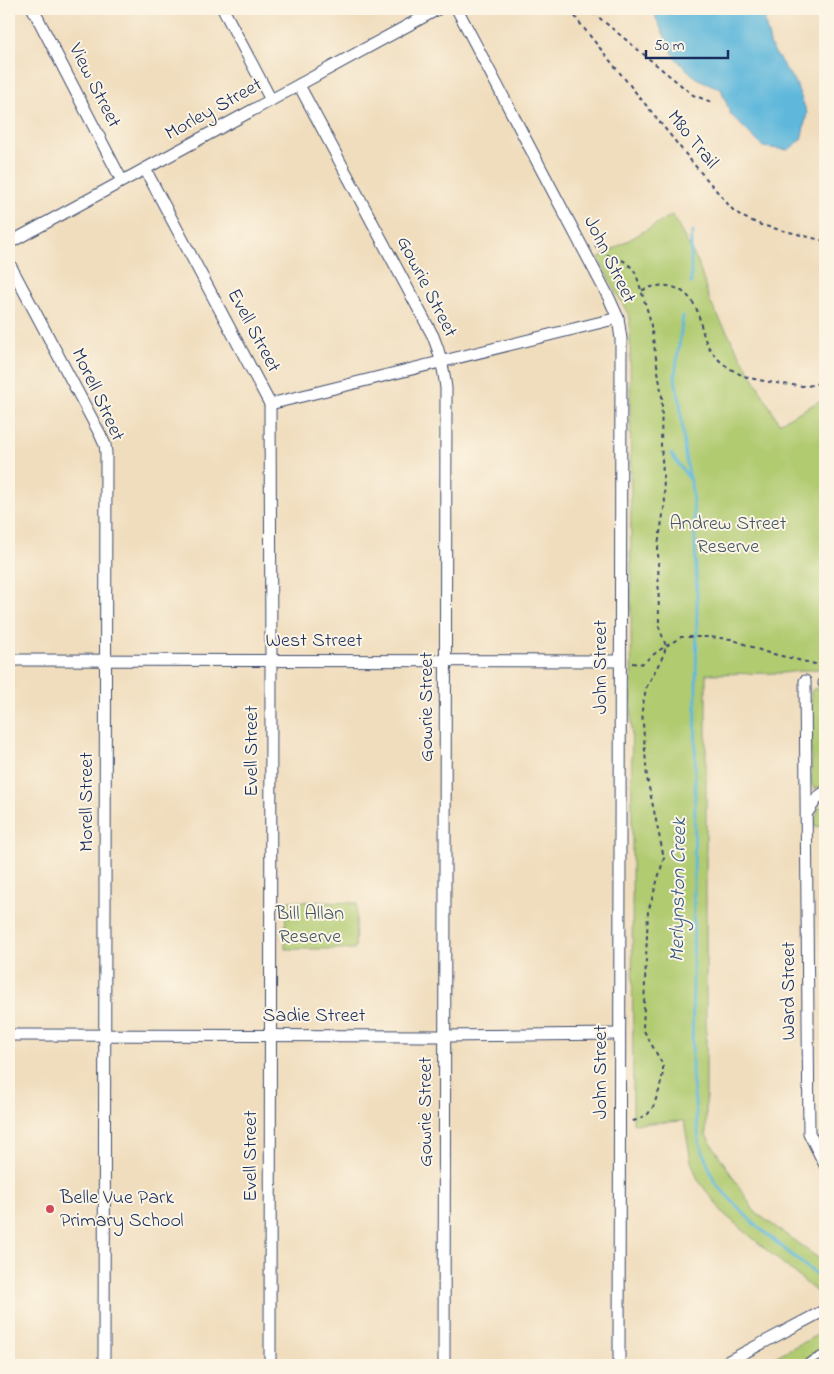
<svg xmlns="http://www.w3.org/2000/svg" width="834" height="1374" font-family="'Indie Flower',sans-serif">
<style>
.green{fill:#b1cb71;stroke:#667d68}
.water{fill:#5eb8db;stroke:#3c749c}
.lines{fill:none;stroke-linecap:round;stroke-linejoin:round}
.stream{stroke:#5eb8db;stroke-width:3}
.lane-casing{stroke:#3b496c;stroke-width:8}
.street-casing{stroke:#3b496c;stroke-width:13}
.path{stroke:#3b496c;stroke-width:2;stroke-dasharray:4 4;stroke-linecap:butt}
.lane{stroke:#fff;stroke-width:5.5}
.street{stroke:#fff;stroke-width:11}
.poi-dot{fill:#d1495b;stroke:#fcf5e5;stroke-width:2}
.labels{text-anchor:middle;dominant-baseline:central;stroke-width:4;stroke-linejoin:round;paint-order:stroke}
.street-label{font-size:20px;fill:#1b2f5e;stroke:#fcf5e5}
.park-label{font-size:20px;fill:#405663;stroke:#fcf5e5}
.poi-label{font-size:20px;fill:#1b2f5e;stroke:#fcf5e5;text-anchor:start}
.water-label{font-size:21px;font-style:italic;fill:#2f5884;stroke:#fcf5e5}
</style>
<rect width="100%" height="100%" fill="#fcf5e5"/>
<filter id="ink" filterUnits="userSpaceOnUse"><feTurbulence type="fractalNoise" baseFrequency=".02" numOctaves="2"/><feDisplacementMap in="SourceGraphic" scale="10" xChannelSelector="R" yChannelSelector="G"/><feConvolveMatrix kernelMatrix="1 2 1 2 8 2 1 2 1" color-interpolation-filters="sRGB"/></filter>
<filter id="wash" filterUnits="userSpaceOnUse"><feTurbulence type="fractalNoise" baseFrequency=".0096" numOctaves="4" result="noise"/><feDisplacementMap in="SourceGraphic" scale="20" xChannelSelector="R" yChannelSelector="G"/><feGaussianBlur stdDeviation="1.12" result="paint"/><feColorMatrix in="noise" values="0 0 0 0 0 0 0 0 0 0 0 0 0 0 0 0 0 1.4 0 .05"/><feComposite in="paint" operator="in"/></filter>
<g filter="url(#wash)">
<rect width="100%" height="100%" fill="#f0ddbd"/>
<g class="green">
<polygon points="672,215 698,262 710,302 779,423 825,398 825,668 783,673 706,674 706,1135 755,1212 825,1263 825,1299 724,1214 698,1180 691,1161 684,1121 633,1124 630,318 598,258"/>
<polygon points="815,688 822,692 825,697 825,783 819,788 814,788 811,784 811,691"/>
<path d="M 825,801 L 825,825 L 815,827 C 813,818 819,808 825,801 Z"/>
<polygon points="286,901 357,903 355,949 285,949"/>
<polygon points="825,1331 825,1365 759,1365"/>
</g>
<polygon class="water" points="655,9 765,9 765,23 771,47 796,84 807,113 801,140 788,150 763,147 731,115 721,89 696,78 675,58 656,18"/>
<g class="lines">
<g class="stream">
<polyline points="691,283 691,239 693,232"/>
<polyline points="683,316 675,375 676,385 680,401 685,456 690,478"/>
<polyline points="671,454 691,481 694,515 697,599 692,1074 699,1142 715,1183 752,1222 809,1269 825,1280"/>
</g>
</g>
</g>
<g filter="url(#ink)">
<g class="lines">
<defs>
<polyline id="lane" points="802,1365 825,1353"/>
<g id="street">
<polyline points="33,9 122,181"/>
<polyline points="223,9 271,100"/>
<polyline points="457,9 609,298 618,318 621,339 619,1365"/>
<path d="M 299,85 L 433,336 C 440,353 444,370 446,388 L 444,1365"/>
<polyline points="145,169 270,404 271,660 270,1365"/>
<polyline points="9,243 438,9"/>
<polyline points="9,263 100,434 105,445 106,453 104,1365"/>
<polyline points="270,404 618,318"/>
<polyline points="9,660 620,661"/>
<polyline points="805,681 809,1133 825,1165"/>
<polyline points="824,683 825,685"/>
<polyline points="807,813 818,797 825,792"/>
<polyline points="9,1035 445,1036 619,1034"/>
<polyline points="721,1365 825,1310"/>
</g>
</defs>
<use href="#lane" class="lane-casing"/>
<use href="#street" class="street-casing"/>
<g class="path">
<polyline points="570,9 582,26 692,162 733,210 743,217 761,225 825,241"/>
<polyline points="586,9 591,11 693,95 714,103"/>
<polyline points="595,245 601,253 624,261 630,266 634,270 637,277 650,319 662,397 661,445 665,503 658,545 659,627 666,646 664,654 646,688 642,710 647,778 664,858 648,912 643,1029 663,1065 663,1073 659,1091 653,1107 648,1114 637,1120 629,1122"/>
<path d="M 642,290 C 647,289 652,286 657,286 C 676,283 692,295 698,313 C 702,326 703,341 712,352 C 719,362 731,370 742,375 C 755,381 793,386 807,386 C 813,385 819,383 825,381"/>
<polyline points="632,663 639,664 643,663 658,651 681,637 708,637 731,639 765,652 815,664 825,669"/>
</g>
<use href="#lane" class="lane"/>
<use href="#street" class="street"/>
</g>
</g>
<circle class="poi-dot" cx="50" cy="1209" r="5"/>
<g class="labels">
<g class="street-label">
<text transform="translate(94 86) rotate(63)">View Street</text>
<text transform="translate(214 110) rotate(-29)">Morley Street</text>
<text transform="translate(692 140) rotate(51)">M80 Trail</text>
<text transform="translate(609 260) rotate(64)">John Street</text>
<text transform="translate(426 287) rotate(63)">Gowrie Street</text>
<text transform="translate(253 331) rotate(62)">Evell Street</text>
<text transform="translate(97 395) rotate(65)">Morell Street</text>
<text x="314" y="641">West Street</text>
<text transform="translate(601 667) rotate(-90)">John Street</text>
<text transform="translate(427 707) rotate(-90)">Gowrie Street</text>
<text transform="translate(252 751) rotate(-90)">Evell Street</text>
<text transform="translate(87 802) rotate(-90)">Morell Street</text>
<text transform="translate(789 991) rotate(-90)">Ward Street</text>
<text x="314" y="1016">Sadie Street</text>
<text transform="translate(601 1072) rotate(-90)">John Street</text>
<text transform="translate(426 1112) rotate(-90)">Gowrie Street</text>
<text transform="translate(251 1156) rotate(-90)">Evell Street</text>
</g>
<g class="park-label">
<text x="728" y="524">Andrew Street<tspan x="728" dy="23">Reserve</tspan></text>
<text x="310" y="914">Bill Allan<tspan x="310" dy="23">Reserve</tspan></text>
</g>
<g class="poi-label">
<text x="60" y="1198">Belle Vue Park<tspan x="60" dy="23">Primary School</tspan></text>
</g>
<g class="water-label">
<text transform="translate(679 890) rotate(-89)">Merlynston Creek</text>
</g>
</g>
<rect width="834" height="1374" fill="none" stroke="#fcf5e5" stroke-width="30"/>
<path d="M646 50v8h82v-8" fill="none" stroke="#1b2f5e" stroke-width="2.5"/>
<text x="654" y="50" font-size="15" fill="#1b2f5e" stroke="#fcf5e5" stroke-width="4" paint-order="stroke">50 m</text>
</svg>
